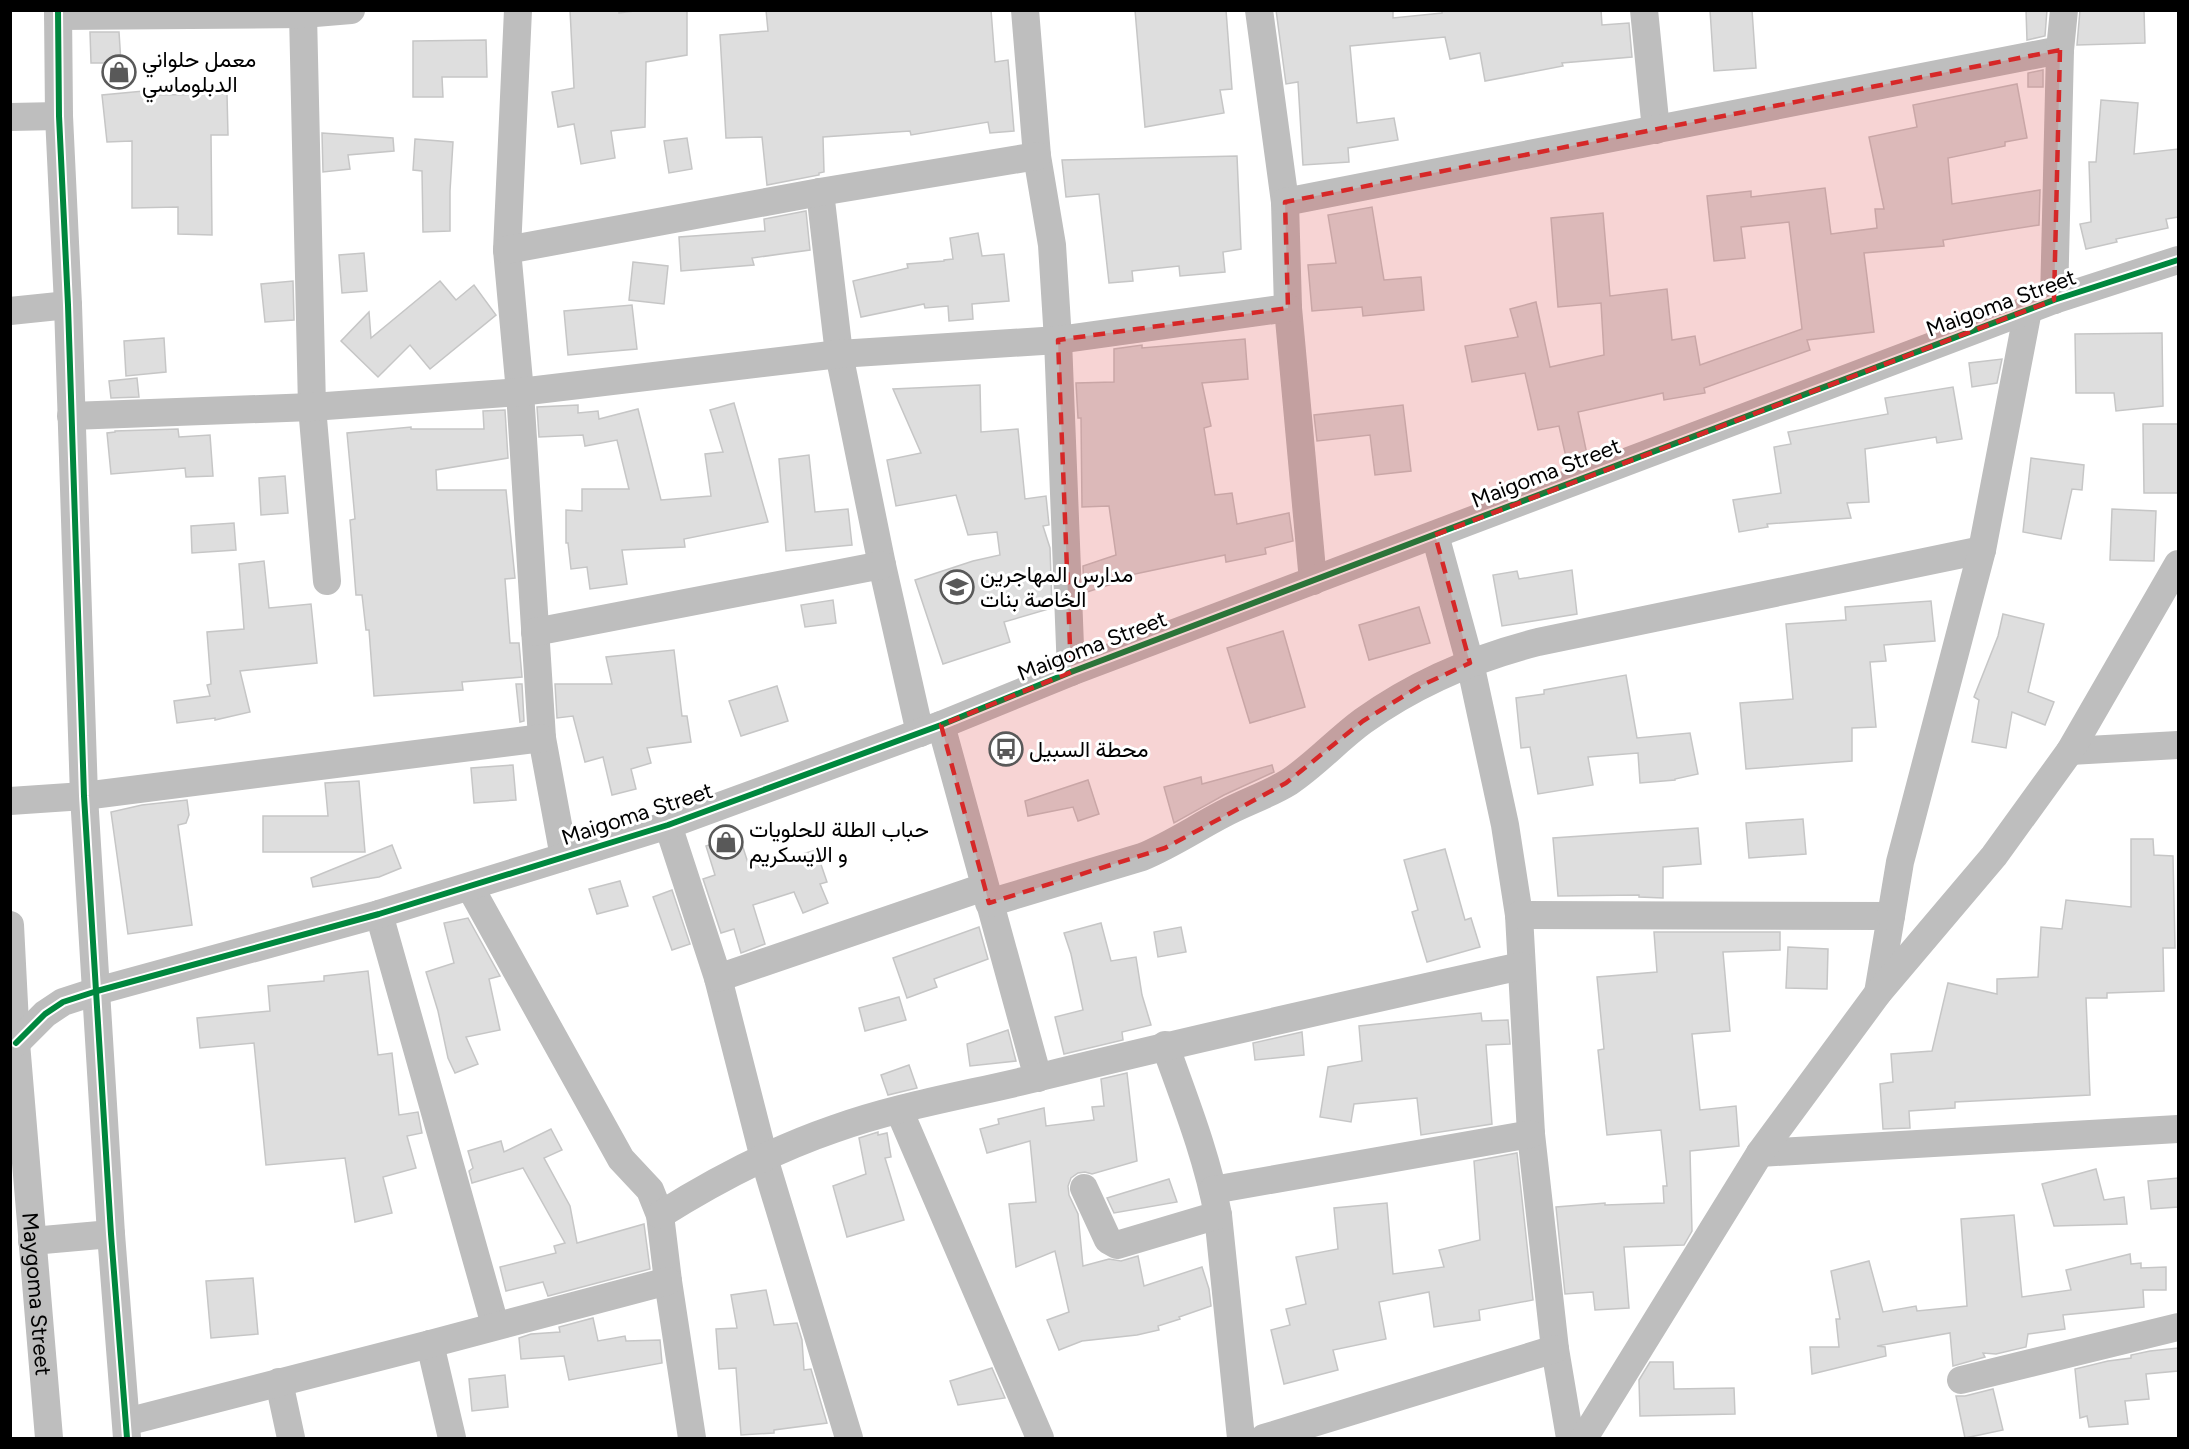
<svg xmlns="http://www.w3.org/2000/svg" width="2189" height="1449" font-family="Figtree,Vazirmatn,sans-serif">
<style>
.building{fill:#dedede;stroke:#c6c6c6;stroke-width:1.5}
.lines{fill:none;stroke-linecap:round;stroke-linejoin:round}
.minor{stroke:#bebebe;stroke-width:28}
.cycleway-casing{stroke:#fff;stroke-width:10}
.cycleway{stroke:#00873e;stroke-width:6}
.marked{fill:#d62828;fill-opacity:0.2;stroke:#d62828;stroke-width:4.5;stroke-dasharray:12 8;stroke-linejoin:round}
.labels{text-anchor:middle;dominant-baseline:central;stroke-width:6;stroke-linejoin:round;paint-order:stroke}
.poi-label{font-size:22px;fill:#000;stroke:#fff;text-anchor:start}
.street-label{font-size:22px;fill:#000;stroke:#fff}
</style>
<rect width="100%" height="100%" fill="#fff"/>
<g class="building">
<polygon points="570,10 619,10 619,13 643,10 687,10 687,55 646,62 645,127 611,131 615,158 581,164 574,124 558,127 552,92 574,88"/>
<polygon points="766,10 991,10 995,62 1008,60 1014,131 990,133 988,122 911,135 910,131 823,137 824,172 819,173 819,175 767,185 762,137 726,138 720,35 768,31"/>
<polygon points="1135,10 1226,10 1232,89 1220,90 1224,113 1145,127"/>
<polygon points="1276,10 1393,10 1393,18 1442,13 1442,10 1601,10 1602,25 1629,23 1632,57 1562,63 1563,66 1485,81 1480,53 1450,59 1445,37 1350,46 1357,123 1394,118 1398,140 1348,148 1349,162 1303,165 1298,82 1286,84"/>
<polygon points="1710,10 1752,10 1756,68 1714,71"/>
<polygon points="2026,10 2047,10 2045,36 2027,40"/>
<polygon points="2080,10 2144,10 2145,43 2077,45"/>
<polygon points="90,32 119,32 121,63 91,63"/>
<polygon points="486,40 487,77 442,77 443,97 413,97 413,41"/>
<polygon points="2043,70 2043,87 2028,87 2028,73"/>
<polygon points="2017,84 2027,138 2005,142 2005,146 1948,158 1952,204 2040,190 2039,225 1943,240 1944,246 1864,253 1874,332 1807,340 1810,350 1704,388 1705,393 1664,400 1663,393 1578,412 1588,459 1568,466 1559,426 1538,430 1525,373 1472,382 1465,346 1518,337 1510,309 1536,302 1550,367 1604,355 1601,303 1558,307 1551,218 1603,213 1610,296 1667,289 1672,340 1695,336 1700,365 1802,329 1789,222 1741,227 1745,258 1714,261 1707,196 1751,191 1751,197 1825,188 1831,234 1877,228 1875,209 1884,209 1869,137 1917,127 1913,105"/>
<polygon points="154,90 154,95 227,94 228,135 211,135 212,235 178,234 178,207 132,208 132,141 107,142 102,95"/>
<polygon points="2101,100 2138,103 2134,154 2178,149 2178,217 2166,219 2168,228 2116,239 2117,242 2086,249 2080,224 2091,222 2089,162 2096,162"/>
<polygon points="322,133 393,138 394,151 348,155 350,169 323,172"/>
<polygon points="687,138 692,169 669,173 664,141"/>
<polygon points="415,139 453,142 450,191 450,231 423,232 422,171 413,170"/>
<polygon points="1237,156 1241,249 1223,252 1225,272 1180,276 1179,266 1132,271 1133,281 1109,283 1099,194 1066,197 1062,160"/>
<polygon points="1372,207 1384,280 1421,277 1424,310 1363,316 1362,307 1312,311 1308,265 1336,263 1328,215"/>
<polygon points="806,211 810,250 752,258 754,265 681,271 679,237 765,231 764,219"/>
<polygon points="978,233 982,256 1004,254 1009,301 972,304 973,319 949,321 948,306 925,308 924,304 861,317 853,281 908,268 907,264 944,261 944,260 953,259 950,238"/>
<polygon points="364,253 367,291 342,293 339,255"/>
<polygon points="633,262 668,266 664,304 629,300"/>
<polygon points="293,281 294,320 265,322 261,284"/>
<polygon points="440,281 456,300 474,285 496,315 430,369 410,345 378,377 341,341 369,312 371,338"/>
<polygon points="632,305 637,349 568,355 564,311"/>
<polygon points="2162,333 2163,406 2116,411 2114,393 2076,393 2075,334"/>
<polygon points="164,338 166,372 126,376 124,341"/>
<polygon points="1245,339 1248,379 1202,383 1211,426 1204,428 1215,495 1232,493 1237,524 1289,513 1293,541 1265,548 1266,554 1226,562 1225,555 1116,578 1118,582 1084,593 1083,566 1116,555 1109,506 1082,507 1081,418 1078,418 1076,383 1114,382 1114,349 1142,345 1142,348"/>
<polygon points="2002,359 1997,383 1972,387 1969,363"/>
<polygon points="137,378 139,397 111,398 109,381"/>
<polygon points="980,385 981,432 1018,429 1025,499 1046,496 1049,525 1043,526 1050,548 1052,608 1004,622 1010,642 943,664 915,580 973,561 1000,555 997,532 968,535 956,495 896,506 887,460 921,453 893,389"/>
<polygon points="1953,387 1962,439 1937,443 1936,437 1865,449 1869,502 1847,503 1851,518 1767,524 1768,527 1739,532 1733,500 1781,493 1774,447 1791,444 1788,432 1888,414 1885,398"/>
<polygon points="734,403 768,522 684,539 685,547 622,550 627,584 590,589 587,567 571,569 568,543 566,543 566,510 582,511 582,489 629,489 617,440 585,446 583,435 539,437 537,407 578,405 578,413 598,411 599,419 638,409 661,500 711,496 705,454 723,452 710,410"/>
<polygon points="1403,405 1411,471 1375,475 1370,435 1317,441 1314,415"/>
<polygon points="505,410 508,458 436,470 437,490 506,490 515,578 505,579 510,643 519,643 522,677 462,682 463,690 374,696 369,630 366,630 362,595 356,595 350,520 355,519 347,433 411,427 411,429 484,429 483,411"/>
<polygon points="2143,424 2178,424 2178,493 2144,493"/>
<polygon points="178,429 179,437 210,435 213,476 186,477 185,468 111,474 107,433 115,432 115,431"/>
<polygon points="809,455 815,512 848,509 852,545 786,551 779,459"/>
<polygon points="2031,458 2084,465 2082,490 2072,489 2061,539 2023,532"/>
<polygon points="285,476 288,513 261,515 259,478"/>
<polygon points="2112,509 2156,511 2154,561 2110,560"/>
<polygon points="234,523 236,550 192,553 191,526"/>
<polygon points="264,561 269,608 311,604 317,663 240,671 250,712 215,720 215,718 177,723 174,701 210,696 207,685 211,684 207,632 244,629 239,564"/>
<polygon points="1572,570 1577,614 1502,626 1493,575 1517,571 1519,579"/>
<polygon points="833,600 836,623 805,627 801,605"/>
<polygon points="1931,601 1935,641 1884,645 1886,661 1870,662 1876,727 1852,728 1852,761 1746,769 1740,703 1793,699 1786,624 1846,620 1845,607"/>
<polygon points="1419,607 1430,643 1369,660 1359,625"/>
<polygon points="2003,614 2044,624 2028,692 2054,702 2045,725 2012,712 2006,748 1972,742 1979,700 1974,697 1998,636"/>
<polygon points="1283,631 1305,707 1250,723 1227,648"/>
<polygon points="674,650 682,716 687,716 691,742 647,748 651,763 631,769 636,789 612,795 603,757 585,762 573,716 557,718 555,684 612,684 606,657"/>
<polygon points="1626,675 1637,738 1690,733 1698,774 1675,779 1675,780 1640,783 1638,753 1588,757 1593,785 1538,794 1530,747 1521,748 1516,698 1544,694 1544,690"/>
<polygon points="516,684 522,684 524,721 520,722"/>
<polygon points="777,686 788,721 741,736 729,701"/>
<polygon points="513,765 516,800 474,803 471,768"/>
<polygon points="1272,765 1274,772 1224,795 1174,823 1164,787 1201,777 1202,784"/>
<polygon points="1088,780 1099,814 1078,821 1073,807 1028,816 1025,801"/>
<polygon points="359,781 365,852 263,852 263,816 328,816 325,783"/>
<polygon points="187,800 189,815 186,823 178,825 192,925 128,934 111,812 142,805"/>
<polygon points="1803,819 1806,854 1749,858 1746,823"/>
<polygon points="1698,828 1701,864 1663,867 1663,898 1639,897 1639,895 1558,896 1553,838"/>
<polygon points="739,835 748,863 757,860 759,867 816,850 827,882 820,884 828,903 803,913 794,892 753,905 765,944 741,953 734,929 721,933 703,879 715,875 706,846"/>
<polygon points="2131,839 2153,839 2154,855 2173,856 2175,948 2163,948 2164,991 2107,993 2107,998 2086,998 2090,1095 1955,1102 1955,1108 1909,1111 1910,1128 1883,1129 1880,1084 1893,1082 1891,1054 1932,1051 1948,983 1997,994 1997,979 2038,977 2041,927 2062,929 2066,900 2131,907"/>
<polygon points="392,845 401,868 379,877 313,887 311,878"/>
<polygon points="1445,849 1465,920 1471,918 1480,947 1427,962 1412,912 1418,910 1404,860"/>
<polygon points="620,881 628,906 597,914 589,889"/>
<polygon points="672,890 690,944 672,950 653,897"/>
<polygon points="468,918 500,976 489,979 500,1030 466,1037 478,1064 455,1073 448,1058 438,1011 426,972 454,963 444,923"/>
<polygon points="1101,923 1111,961 1136,957 1142,995 1151,1025 1122,1032 1123,1040 1064,1054 1055,1017 1083,1010 1071,954 1064,933"/>
<polygon points="979,927 988,959 934,979 937,987 907,998 893,958"/>
<polygon points="1181,927 1186,952 1158,957 1154,932"/>
<polygon points="1654,932 1780,932 1780,950 1723,952 1730,1031 1692,1034 1700,1110 1736,1106 1739,1146 1690,1151 1692,1231 1684,1245 1624,1247 1629,1308 1595,1310 1593,1292 1565,1294 1556,1207 1605,1203 1605,1205 1664,1203 1663,1186 1667,1186 1661,1130 1607,1135 1598,1050 1604,1049 1597,977 1657,972"/>
<polygon points="1788,947 1828,949 1827,989 1786,988"/>
<polygon points="368,971 378,1055 392,1053 399,1115 418,1112 422,1133 407,1136 416,1168 383,1177 392,1213 355,1222 345,1158 266,1165 254,1043 200,1048 197,1018 270,1011 268,986 324,981 324,976"/>
<polygon points="899,997 906,1020 865,1031 859,1008"/>
<polygon points="1481,1013 1482,1021 1508,1020 1510,1044 1486,1045 1492,1124 1421,1135 1417,1098 1354,1104 1351,1122 1320,1117 1328,1067 1362,1061 1359,1026"/>
<polygon points="1008,1030 1016,1061 970,1066 967,1044"/>
<polygon points="1302,1032 1304,1055 1255,1060 1253,1043"/>
<polygon points="909,1065 917,1088 888,1095 881,1075"/>
<polygon points="1127,1073 1137,1161 1092,1174 1085,1172 1078,1173 1071,1178 1068,1186 1069,1195 1078,1214 1083,1266 1109,1259 1121,1261 1138,1256 1144,1286 1202,1267 1209,1289 1211,1306 1179,1317 1180,1319 1158,1326 1159,1330 1137,1335 1082,1341 1059,1350 1047,1320 1069,1312 1055,1251 1016,1267 1009,1204 1036,1202 1030,1141 987,1153 980,1129 999,1124 998,1119 1044,1108 1046,1126 1094,1120 1092,1107 1104,1106 1101,1079"/>
<polygon points="551,1129 562,1150 544,1158 570,1206 577,1243 644,1224 650,1269 548,1296 543,1282 506,1291 500,1267 556,1253 554,1246 565,1243 523,1168 472,1183 469,1171 473,1168 468,1151 501,1141 504,1152"/>
<polygon points="878,1132 878,1135 887,1133 891,1157 885,1158 904,1220 847,1237 833,1186 866,1174 859,1138"/>
<polygon points="1517,1153 1533,1300 1479,1310 1480,1320 1434,1327 1429,1292 1379,1302 1386,1339 1333,1350 1338,1370 1284,1384 1271,1330 1290,1325 1286,1309 1306,1304 1296,1257 1338,1249 1334,1208 1387,1203 1393,1274 1444,1267 1439,1250 1480,1240 1474,1161"/>
<polygon points="2096,1169 2104,1200 2124,1197 2127,1224 2054,1226 2042,1184"/>
<polygon points="2178,1178 2178,1207 2151,1209 2148,1181"/>
<polygon points="1169,1179 1177,1202 1114,1213 1107,1198"/>
<polygon points="2014,1215 2022,1297 2071,1290 2066,1270 2130,1254 2131,1264 2141,1263 2141,1268 2166,1267 2166,1290 2143,1290 2144,1307 2063,1315 2065,1329 2028,1334 2026,1347 1996,1354 1983,1353 1985,1357 1953,1366 1950,1333 1877,1346 1885,1347 1886,1356 1812,1374 1810,1347 1839,1347 1836,1319 1840,1319 1831,1271 1869,1261 1883,1312 1916,1306 1917,1311 1967,1306 1961,1219"/>
<polygon points="253,1278 258,1334 211,1338 206,1281"/>
<polygon points="766,1290 774,1325 797,1323 802,1340 804,1370 811,1369 827,1423 774,1430 774,1433 741,1435 736,1368 719,1369 716,1329 737,1328 731,1295"/>
<polygon points="593,1318 598,1341 625,1336 626,1341 660,1340 662,1363 569,1380 564,1356 521,1359 519,1338 531,1334 560,1332 559,1327"/>
<polygon points="2178,1348 2178,1371 2146,1374 2149,1399 2125,1401 2128,1424 2089,1427 2087,1416 2080,1418 2075,1369 2108,1361 2131,1358 2131,1355 2150,1351"/>
<polygon points="1650,1362 1673,1362 1674,1389 1734,1388 1735,1414 1640,1416 1639,1380"/>
<polygon points="992,1368 1005,1398 958,1405 950,1381"/>
<polygon points="505,1375 508,1407 472,1411 469,1379"/>
<polygon points="1993,1389 2003,1430 1965,1438 1956,1396 1965,1396"/>
</g>
<g class="lines">
<g class="minor">
<polyline points="58,10 59,116 68,305 84,796 111,1234 127,1438"/>
<polyline points="518,10 507,250 520,392 542,738 564,857"/>
<polyline points="1025,10 1037,156 1052,245 1058,340 1071,672"/>
<polyline points="1259,10 1285,202 1288,308 1313,581"/>
<polyline points="1644,10 1656,130"/>
<polyline points="303,14 312,407 327,581"/>
<polyline points="58,16 303,14 351,10"/>
<polyline points="10,117 59,116"/>
<polyline points="820,192 839,354 882,565 920,733"/>
<polyline points="1285,202 2060,50"/>
<polyline points="507,250 820,192 1037,156"/>
<polyline points="2054,300 2060,50 2064,10"/>
<polyline points="10,311 68,305"/>
<polyline points="71,416 312,407 520,392 839,354 1058,340 1288,308"/>
<polyline points="1435,535 1470,663 1505,825 1519,915 1531,1134 1555,1349 1570,1438"/>
<polyline points="535,632 882,565"/>
<polyline points="941,725 1038,1078"/>
<polyline points="2070,751 2178,745"/>
<polyline points="10,801 84,796 542,738"/>
<polyline points="668,825 718,978 764,1158 849,1438"/>
<polyline points="470,887 621,1159 650,1190 660,1215 668,1281 692,1438"/>
<path d="M 989,903 L 1142,857 C 1171,845 1196,828 1223,814 C 1245,802 1268,795 1289,782 C 1316,764 1337,740 1363,721 C 1416,683 1475,658 1538,642 L 1982,550"/>
<polyline points="379,914 495,1325"/>
<polyline points="1519,915 1891,916 1878,993"/>
<polyline points="1891,916 1900,862 1982,550 2028,310"/>
<path id="s1" d="M 10,925 L 16,1043 L 49,1438"/>
<polyline points="718,978 984,887"/>
<polyline points="16,1043 45,1014 63,1002 97,991 379,914 668,825 941,725 1071,672 2054,300 2178,260"/>
<path d="M 1165,1045 C 1185,1101 1207,1156 1218,1215 L 1241,1438"/>
<polyline points="899,1110 1040,1438"/>
<polyline points="1760,1153 2178,1129"/>
<polyline points="1084,1188 1108,1240 1117,1245 1218,1215"/>
<polyline points="1213,1190 1531,1134"/>
<path d="M 660,1215 C 714,1181 773,1150 834,1129 C 901,1105 972,1094 1040,1077 C 1200,1037 1360,1002 1521,966"/>
<polyline points="32,1241 111,1234"/>
<polyline points="430,1344 452,1438"/>
<polyline points="1961,1380 2178,1327"/>
<polyline points="279,1382 291,1438"/>
<polyline points="126,1422 430,1344 668,1281"/>
<polyline points="1264,1438 1555,1349"/>
<polyline points="1584,1438 1760,1153 1878,993 1994,856 2070,751 2178,564"/>
</g>
<defs>
<g id="cycleway">
<polyline points="58,10 59,116 68,305 84,796 111,1234 127,1438"/>
<polyline points="16,1043 45,1014 63,1002 97,991 379,914 668,825 941,725 1071,672 2054,300 2178,260"/>
</g>
</defs>
<use href="#cycleway" class="cycleway-casing"/>
<use href="#cycleway" class="cycleway"/>
</g>
<path class="marked" d="M 2060,50 L 2054,300 L 1435,535 L 1470,663 L 1420,686 L 1363,721 L 1286,783 L 1165,848 L 989,903 L 941,725 L 1071,672 L 1058,340 L 1288,308 L 1285,202 Z"/>
<defs>
<symbol id="shop-ring" viewBox="-11 -11 22 22"><circle r="9.5" fill="#fff" stroke="#595959" stroke-width="1.5"/><path d="M-5-2.5h2.3a2.7 3.5 0 0 1 5.4 0H5L5.5 6h-11ZM-1.5-2.5h3a1.5 2.3 0 0 0-3 0Z" fill="#595959"/></symbol>
<symbol id="school-ring" viewBox="-11 -11 22 22"><circle r="9.5" fill="#fff" stroke="#595959" stroke-width="1.5"/><path d="M0-5L7-2L0 1L-7-2ZM-4 1L0 2.5L4 1V4Q0 6-4 4Z" fill="#595959"/></symbol>
<symbol id="bus-ring" viewBox="-11 -11 22 22"><circle r="9.5" fill="#fff" stroke="#595959" stroke-width="1.5"/><path d="M-5-6H5V4H4V6H2V4H-2V6H-4V4H-5ZM-3.5-4V0h7V-4ZM-3.5 1.2v1.5H-2V1.2ZM2 1.2v1.5H3.5V1.2Z" fill="#595959"/></symbol>
</defs>
<g fill-rule="evenodd">
<use href="#shop-ring" x="100" y="53" width="38" height="38"/>
<use href="#school-ring" x="938" y="568" width="38" height="38"/>
<use href="#bus-ring" x="987" y="730" width="38" height="38"/>
<use href="#shop-ring" x="707" y="823" width="38" height="38"/>
</g>
<g class="labels">
<g class="poi-label">
<text x="142" y="59">معمل حلواني<tspan x="142" dy="25">الدبلوماسي</tspan></text>
<text x="980" y="574">مدارس المهاجرين<tspan x="980" dy="25">الخاصة بنات</tspan></text>
<text x="1029" y="749">محطة السبيل</text>
<text x="749" y="829">حباب الطلة للحلويات<tspan x="749" dy="25">و الايسكريم</tspan></text>
</g>
<g class="street-label">
<text transform="translate(2001 303) rotate(-20)">Maigoma Street</text>
<text transform="translate(1546 473) rotate(-21)">Maigoma Street</text>
<text transform="translate(1092 646) rotate(-21)">Maigoma Street</text>
<text transform="translate(637 814) rotate(-18)">Maigoma Street</text>
<text stroke="none"><textPath href="#s1" startOffset="370">Maygoma Street</textPath></text>
</g>
</g>
<rect width="2189" height="1449" fill="none" stroke="#000000" stroke-width="24"/>
</svg>
